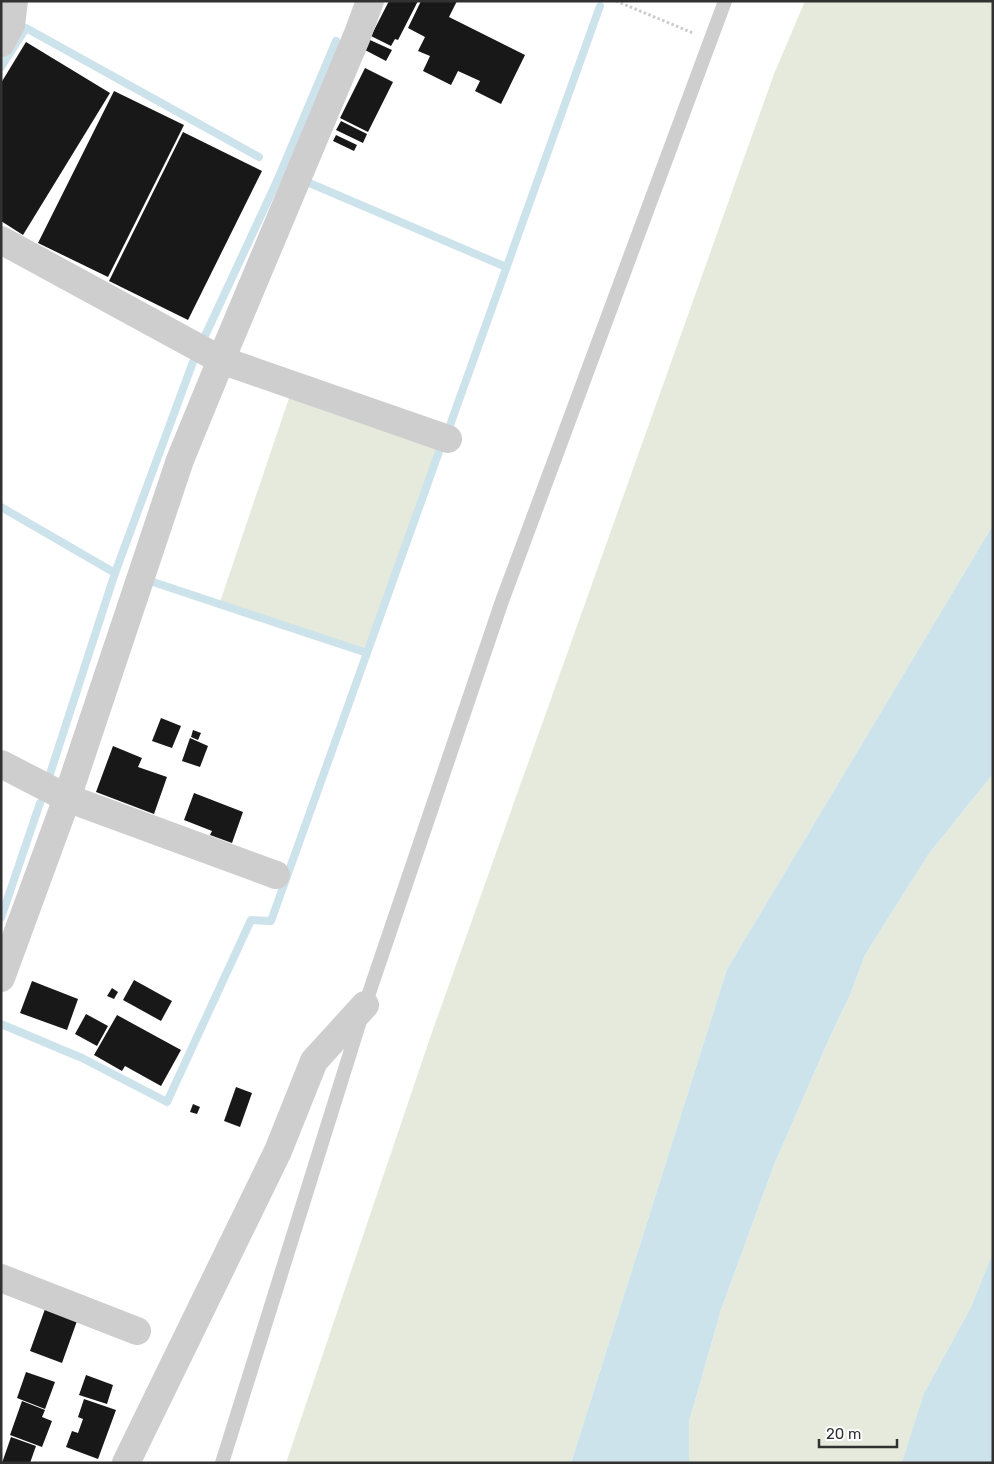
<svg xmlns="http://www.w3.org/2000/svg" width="994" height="1464" font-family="Rubik,sans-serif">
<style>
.green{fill:#e5eadd}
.water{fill:#cde3ec}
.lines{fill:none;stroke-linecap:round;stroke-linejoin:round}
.stream{stroke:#cde3ec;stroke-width:8}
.building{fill:#181818}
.path{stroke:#cbcbcb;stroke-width:3;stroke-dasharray:2.5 2.5;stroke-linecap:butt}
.lane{stroke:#cecece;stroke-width:14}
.street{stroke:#cecece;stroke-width:28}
</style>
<rect width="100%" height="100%" fill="#fff"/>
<g class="green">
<polygon points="805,1 993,1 993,525 727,969 571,1463 286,1463 431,1035 774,74"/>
<polygon points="291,392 440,449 367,653 219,605"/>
<polygon points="993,774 993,1252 971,1307 924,1393 906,1456 902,1463 689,1463 689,1422 721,1310 774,1165 829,1039 850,995 865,955 928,855"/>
</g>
<g class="water">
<polygon points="993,525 993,774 928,855 865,955 850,995 829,1039 774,1165 721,1310 689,1422 689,1463 571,1463 727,969"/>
<polygon points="993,1252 993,1463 902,1463 924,1393 971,1307"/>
</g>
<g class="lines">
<g class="stream">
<polyline points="1,67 26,28 259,157"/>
<polyline points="307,182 506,267"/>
<polyline points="204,338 277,181 336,41"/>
<polyline points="449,428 600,6"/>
<polyline points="1,507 115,573"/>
<polyline points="150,581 367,653"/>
<polyline points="48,780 115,573 193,362"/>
<polyline points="1,918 40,803"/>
<polyline points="1,1024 82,1058 167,1102 251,920 271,921 440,449"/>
</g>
</g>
<g class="building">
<polygon points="389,1 418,1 398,40 395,39 391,46 371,36"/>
<polygon points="421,1 457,1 449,17 525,55 501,104 475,91 480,81 458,71 451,85 423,71 430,56 418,51 425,37 408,28"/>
<polygon points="370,40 392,50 386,61 365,50"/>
<polygon points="26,42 110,93 23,235 1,221 1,83"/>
<polygon points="365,68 393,82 368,132 340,118"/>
<polygon points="114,91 184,125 108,277 38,243"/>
<polygon points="341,121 367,134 363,143 336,130"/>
<polygon points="183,132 262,171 188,320 109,281"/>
<polygon points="336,135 357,145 354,151 333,141"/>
<polygon points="161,718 181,726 172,748 152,741"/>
<polygon points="193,730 201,733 198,740 191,737"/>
<polygon points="190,738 208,746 200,767 182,761"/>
<polygon points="113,746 142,758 138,767 167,777 154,814 96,792"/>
<polygon points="194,793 243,812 232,843 210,835 212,831 184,820"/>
<polygon points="134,980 172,1001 161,1021 123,1000"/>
<polygon points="32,981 78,999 67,1030 20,1013"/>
<polygon points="112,988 118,992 114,999 107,996"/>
<polygon points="86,1014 108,1026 97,1046 75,1034"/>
<polygon points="117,1015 181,1050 161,1086 125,1066 122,1071 94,1055"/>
<polygon points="236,1087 252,1093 240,1127 224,1121"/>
<polygon points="193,1104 200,1107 197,1114 190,1112"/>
<polygon points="45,1309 77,1321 62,1363 30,1351"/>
<polygon points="26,1372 55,1382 45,1409 17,1398"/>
<polygon points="86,1375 113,1385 107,1404 79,1395"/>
<polygon points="84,1399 116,1410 98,1459 66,1447 72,1431 78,1433 83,1419 78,1417"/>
<polygon points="22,1401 45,1410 42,1417 52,1421 42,1447 10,1435"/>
<polygon points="11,1437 36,1446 30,1463 2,1463"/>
</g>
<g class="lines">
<polyline class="path" points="616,1 693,33"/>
<polyline class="lane" points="222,1463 365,1005 502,601 725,1"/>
<g class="street">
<polyline points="1,43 11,25 14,1"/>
<polyline points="1,240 221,360 448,439"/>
<polyline points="1,764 67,798 276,875"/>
<polyline points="1,978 67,798 180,460 221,360 357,36 370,1"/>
<polyline points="1,1278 137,1331"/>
<polyline points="126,1463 278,1151 314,1061 365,1005"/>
</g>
</g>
<rect width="994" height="1464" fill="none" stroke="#313131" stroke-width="5"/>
<path d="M819 1439v8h78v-8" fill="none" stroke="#313131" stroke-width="2.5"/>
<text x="826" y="1439" font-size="15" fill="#313131" stroke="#ffffff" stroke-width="4" paint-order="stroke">20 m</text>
</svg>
